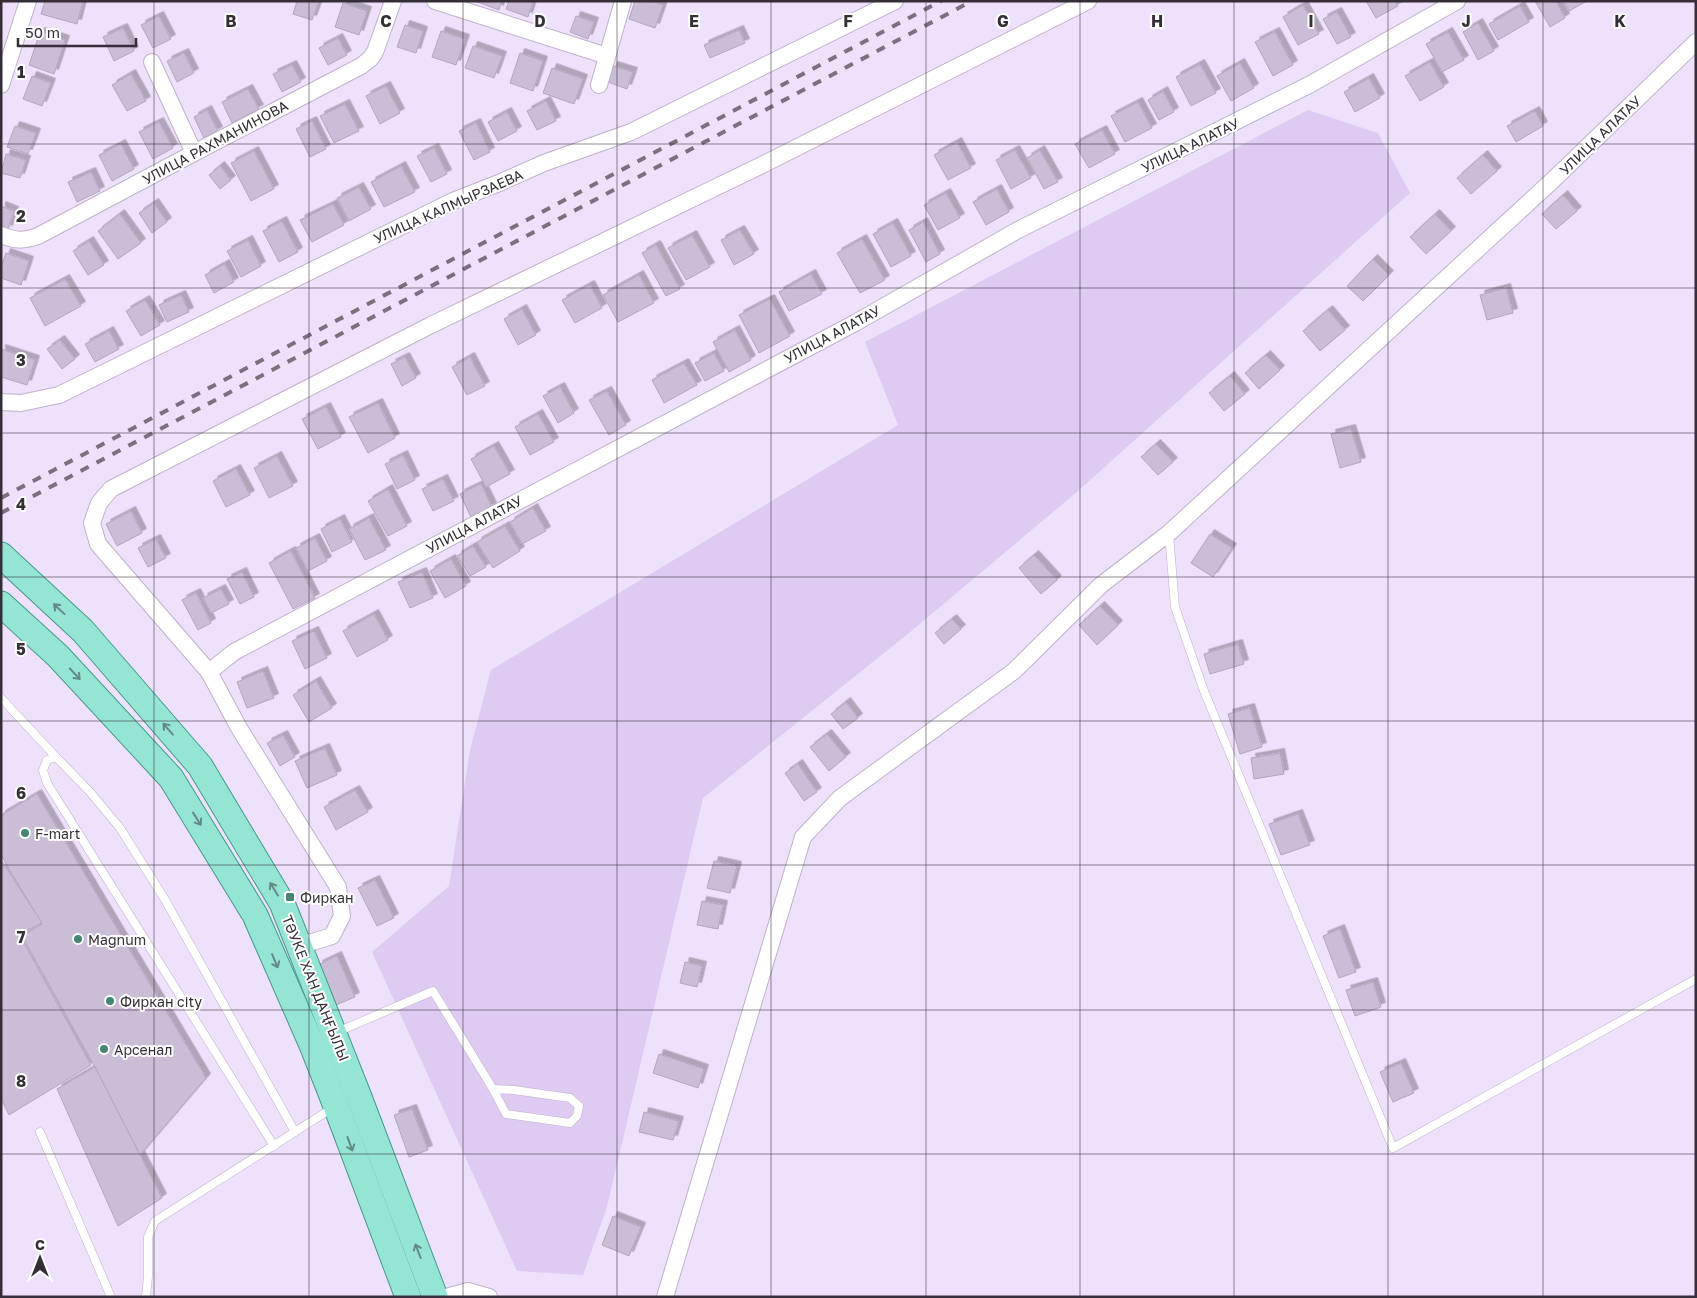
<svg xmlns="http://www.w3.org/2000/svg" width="1697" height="1298" font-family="'Golos Text',sans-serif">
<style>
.green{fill:#dfcaf1}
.building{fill:#cabdd6;stroke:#b3a6bf;filter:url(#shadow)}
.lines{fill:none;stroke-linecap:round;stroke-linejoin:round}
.lane-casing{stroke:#beb1ca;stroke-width:9}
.street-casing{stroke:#beb1ca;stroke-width:18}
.primary-casing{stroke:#459a8b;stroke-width:27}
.lane{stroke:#fff;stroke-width:8}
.street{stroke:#fff;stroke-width:16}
.primary{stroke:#95e5d4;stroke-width:25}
.rail{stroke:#797080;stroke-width:4;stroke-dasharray:9 9;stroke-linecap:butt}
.oneway{stroke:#648a86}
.grid{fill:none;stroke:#342e38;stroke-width:1;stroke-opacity:0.55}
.poi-dot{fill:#448575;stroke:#fff;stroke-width:2}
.labels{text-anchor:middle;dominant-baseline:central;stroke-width:4;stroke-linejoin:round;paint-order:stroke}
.street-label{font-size:14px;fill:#342e38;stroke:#fff}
.poi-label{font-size:14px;fill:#342e38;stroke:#fff;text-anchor:start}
.grid-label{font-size:16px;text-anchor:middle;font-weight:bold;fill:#342e38;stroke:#fff;stroke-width:4;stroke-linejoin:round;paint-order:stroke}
</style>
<defs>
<filter id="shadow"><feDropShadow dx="4.5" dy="-4.5" stdDeviation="0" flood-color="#0004"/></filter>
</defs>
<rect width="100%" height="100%" fill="#eee1fb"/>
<polygon class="green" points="1308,110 1378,133 1410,193 1078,491 909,633 703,798 607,1207 583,1275 517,1271 372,952 449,886 470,750 491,670 898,425 865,342"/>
<g class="building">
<polygon points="45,1 83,1 77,24 41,14"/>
<polygon points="297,1 319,1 312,20 293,14"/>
<polygon points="475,1 501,1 499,10"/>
<polygon points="509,1 533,1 528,17 506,9"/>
<polygon points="635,1 652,1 663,5 655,28 629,19"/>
<polygon points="1366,1 1395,1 1398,6 1376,18"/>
<polygon points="1535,1 1556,1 1565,18 1550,27"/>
<polygon points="1564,1 1587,1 1569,11"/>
<polygon points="343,3 367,11 359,35 335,27"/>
<polygon points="1303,5 1319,34 1298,45 1283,17"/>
<polygon points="1520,6 1529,22 1498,40 1489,24"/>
<polygon points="1337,12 1351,37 1337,44 1323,19"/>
<polygon points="159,16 171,39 153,48 141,25"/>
<polygon points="576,16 594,22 588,39 570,32"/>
<polygon points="1478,23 1494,51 1478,60 1463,32"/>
<polygon points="405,25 423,31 416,53 397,47"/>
<polygon points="123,28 134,51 114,61 103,37"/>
<polygon points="739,30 745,43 710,58 704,45"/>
<polygon points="441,31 465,39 456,65 432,57"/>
<polygon points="40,32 65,40 54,74 29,65"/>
<polygon points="1275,32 1293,65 1273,76 1255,42"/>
<polygon points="1448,32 1464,60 1442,72 1426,44"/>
<polygon points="338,38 347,55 328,65 319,48"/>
<polygon points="473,46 502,56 494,78 465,68"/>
<polygon points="184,53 194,73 177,82 167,61"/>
<polygon points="520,53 543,61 533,91 510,83"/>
<polygon points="1430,62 1444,87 1420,101 1405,76"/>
<polygon points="1240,63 1254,88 1231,101 1217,76"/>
<polygon points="1200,64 1216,93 1191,106 1176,77"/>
<polygon points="292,65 301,82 282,92 273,74"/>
<polygon points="613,66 633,72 627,89 608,82"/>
<polygon points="552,68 583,79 574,104 543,93"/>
<polygon points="131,74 146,101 127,111 112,85"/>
<polygon points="32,76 51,83 42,106 23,99"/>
<polygon points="1369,78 1380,98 1355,112 1344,92"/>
<polygon points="386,86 400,113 380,124 366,96"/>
<polygon points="248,89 259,109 232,123 222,102"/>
<polygon points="1163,91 1174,112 1159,120 1148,100"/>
<polygon points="546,101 556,121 537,130 527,111"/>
<polygon points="1138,102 1152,128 1125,142 1111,116"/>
<polygon points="345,104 359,131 334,143 320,116"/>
<polygon points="207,110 218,131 204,138 194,117"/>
<polygon points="1535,111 1543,126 1516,142 1507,126"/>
<polygon points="507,112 517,131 498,141 488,122"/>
<polygon points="312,121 326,149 310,157 296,129"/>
<polygon points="159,122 173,148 153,159 139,132"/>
<polygon points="476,123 490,152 474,160 459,131"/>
<polygon points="15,126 36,133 28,154 7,147"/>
<polygon points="1102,130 1115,154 1089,168 1075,144"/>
<polygon points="957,142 971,168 948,180 934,155"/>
<polygon points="121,144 134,169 112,181 99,155"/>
<polygon points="434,148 447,174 431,182 417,156"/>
<polygon points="1015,150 1031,178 1011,189 996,160"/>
<polygon points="1040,150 1058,182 1044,189 1027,158"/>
<polygon points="254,151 274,189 251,201 231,163"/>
<polygon points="6,154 26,160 20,178 1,173"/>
<polygon points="1483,155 1497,171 1471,194 1457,178"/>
<polygon points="220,166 231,180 220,189 209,175"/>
<polygon points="401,166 415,192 384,207 371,182"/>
<polygon points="91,172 100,191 77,202 68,182"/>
<polygon points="359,187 371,209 349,221 337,198"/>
<polygon points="997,189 1009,212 986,225 973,202"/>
<polygon points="946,193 960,218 938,230 924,205"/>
<polygon points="1563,195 1577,211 1556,229 1542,214"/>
<polygon points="154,203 167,222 152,233 139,213"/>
<polygon points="333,204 344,225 312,242 300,220"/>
<polygon points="1,206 14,211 8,230 1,228"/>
<polygon points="120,214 141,243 118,259 98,231"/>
<polygon points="1435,214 1451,231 1426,254 1410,237"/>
<polygon points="282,221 298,252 279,262 263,231"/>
<polygon points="923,222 940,254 926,262 909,230"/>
<polygon points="893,223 911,256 891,267 873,234"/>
<polygon points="740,230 754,254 734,265 721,240"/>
<polygon points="692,235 710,267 686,280 668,248"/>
<polygon points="862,239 885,280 860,293 837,253"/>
<polygon points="248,240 261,266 241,277 227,251"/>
<polygon points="89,241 104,265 88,275 73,251"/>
<polygon points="656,245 680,289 666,296 642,253"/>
<polygon points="6,253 29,261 21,285 1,278 1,267"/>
<polygon points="1373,259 1389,275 1363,301 1347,286"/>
<polygon points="225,264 234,282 214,293 205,275"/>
<polygon points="811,274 822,294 789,311 779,292"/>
<polygon points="639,275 654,303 618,322 603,295"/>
<polygon points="65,279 81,306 45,326 30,298"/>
<polygon points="590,285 602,308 575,323 562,300"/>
<polygon points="1506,288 1513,313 1487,320 1480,295"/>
<polygon points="181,295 189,312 167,322 159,305"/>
<polygon points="770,299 790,336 759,353 739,315"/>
<polygon points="145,300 160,325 141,336 126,311"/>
<polygon points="522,309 536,335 518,345 504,319"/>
<polygon points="1328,310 1345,330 1320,351 1303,331"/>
<polygon points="735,330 751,360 729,372 713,342"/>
<polygon points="109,331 119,349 95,362 85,344"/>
<polygon points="60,340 75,359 62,369 47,349"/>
<polygon points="1,349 35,360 27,385 1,377"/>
<polygon points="714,353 724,371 705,381 695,363"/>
<polygon points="1266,355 1280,370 1259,389 1245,373"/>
<polygon points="405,357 416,378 402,386 391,364"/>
<polygon points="470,357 485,386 467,395 452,367"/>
<polygon points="684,363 697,385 664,403 652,380"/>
<polygon points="1230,376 1245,394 1224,411 1209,393"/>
<polygon points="560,387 574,413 558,423 543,396"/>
<polygon points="607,391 626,425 609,435 589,400"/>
<polygon points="378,403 395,438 368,453 349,417"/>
<polygon points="326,407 341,437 318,449 302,419"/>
<polygon points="538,414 554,442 530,455 515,427"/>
<polygon points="1351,429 1361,462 1340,468 1331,434"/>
<polygon points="1156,444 1173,462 1158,475 1141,457"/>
<polygon points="494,446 510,474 486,487 471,459"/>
<polygon points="403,455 415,480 397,489 385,464"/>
<polygon points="277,456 293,486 269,498 254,468"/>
<polygon points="236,469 250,495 226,507 213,481"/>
<polygon points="443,479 454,501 433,511 422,489"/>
<polygon points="481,484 492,507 471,517 460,494"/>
<polygon points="388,489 407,526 388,536 368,501"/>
<polygon points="533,508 546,531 522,544 510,522"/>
<polygon points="131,511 142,533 117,546 106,524"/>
<polygon points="369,518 386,550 365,560 349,529"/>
<polygon points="340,519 352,542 332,552 321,529"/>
<polygon points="505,526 520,551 493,568 477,542"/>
<polygon points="1210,534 1232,548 1213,577 1191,563"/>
<polygon points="315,538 327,561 308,571 296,548"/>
<polygon points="156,539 166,558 148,567 138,548"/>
<polygon points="473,546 486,567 470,576 457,556"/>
<polygon points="291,551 315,598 293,609 269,563"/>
<polygon points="1034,555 1057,580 1041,594 1019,568"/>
<polygon points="451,559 466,586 445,598 430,571"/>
<polygon points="242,572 254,597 240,604 227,579"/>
<polygon points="422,572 433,598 410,608 398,582"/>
<polygon points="221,589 229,604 211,613 203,598"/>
<polygon points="196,593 211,623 198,630 182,600"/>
<polygon points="1100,606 1118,625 1097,645 1079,625"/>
<polygon points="374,614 388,640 357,657 343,631"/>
<polygon points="952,619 961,629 944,644 935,633"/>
<polygon points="314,631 327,658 305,669 292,641"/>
<polygon points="1238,644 1244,664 1210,674 1204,654"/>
<polygon points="263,671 274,698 247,708 237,682"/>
<polygon points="316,681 332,708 309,722 293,695"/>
<polygon points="846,702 858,718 843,729 831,714"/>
<polygon points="1250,708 1262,747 1240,754 1228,714"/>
<polygon points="827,734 846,757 829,771 810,747"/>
<polygon points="283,735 295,757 280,766 267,743"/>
<polygon points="325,748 337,775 307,788 295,761"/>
<polygon points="1280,753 1284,774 1254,779 1251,758"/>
<polygon points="798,764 817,792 804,801 785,773"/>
<polygon points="355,790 368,812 336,830 324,807"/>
<polygon points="37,794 206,1078 140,1155 95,1067 22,936 42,924 1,855 1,815"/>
<polygon points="1298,814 1310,845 1281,855 1269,824"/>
<polygon points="1,860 42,923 19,934 91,1065 9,1115 1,1098"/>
<polygon points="714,861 737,866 730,893 707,888"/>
<polygon points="375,880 394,918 377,926 358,888"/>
<polygon points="702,901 723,905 718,929 697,925"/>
<polygon points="1340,929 1356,972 1339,978 1323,936"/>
<polygon points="337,956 355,997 336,1005 318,965"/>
<polygon points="685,962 702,966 697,987 680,983"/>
<polygon points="1373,982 1381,1007 1355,1016 1346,990"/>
<polygon points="659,1054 704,1069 698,1088 653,1073"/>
<polygon points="1401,1063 1414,1093 1393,1102 1380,1072"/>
<polygon points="95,1067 162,1198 118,1226 57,1089"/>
<polygon points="412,1109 428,1150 409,1157 394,1115"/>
<polygon points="644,1112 679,1121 673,1140 639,1132"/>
<polygon points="613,1216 641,1227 629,1256 602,1245"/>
</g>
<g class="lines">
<defs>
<g id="lane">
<polyline points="1169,534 1175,607 1204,691 1393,1148 1696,979"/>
<polyline points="1,698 56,757 47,760 43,770 47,783 274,1146"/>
<polyline points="56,757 90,792 120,828 164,898 295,1132"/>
<polyline points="337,1032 433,991 493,1089 506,1114 570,1123 577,1116 579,1106 570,1098 514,1090 493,1089"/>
<polyline points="40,1132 111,1297"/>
<polyline points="146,1297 148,1276 148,1237 155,1221 334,1107"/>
</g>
<g id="street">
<polyline points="435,1 607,56"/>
<polyline points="152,62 194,153"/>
<polyline points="1,85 28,1"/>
<polyline points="599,85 623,1"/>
<path d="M 1,235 C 16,241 23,241 38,236 L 194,153 L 361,66 L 370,59 L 375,52 L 393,1"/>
<polyline points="1,402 21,403 59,395 453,201 499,183 544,163 631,132 895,1"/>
<polyline points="209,672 98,544 92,523 99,503 111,489 431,325 764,164 1088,1"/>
<polyline points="299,946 332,936 342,916 338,887 239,728 209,672 234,652 855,323 1018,230 1309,85 1457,1"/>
<polyline points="446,1297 468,1291 489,1297"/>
<polyline points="665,1297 803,837 840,798 1014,671 1101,585 1169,533 1553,180 1696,42"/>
</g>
<g id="primary">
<polyline points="1,555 83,631 200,766 282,903 359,1097 435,1297"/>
<polyline points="1,604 58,656 171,778 255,915 312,1045 336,1106 408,1297"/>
</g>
</defs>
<use href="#lane" class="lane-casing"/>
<use href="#street" class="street-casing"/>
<use href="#primary" class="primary-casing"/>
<use href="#lane" class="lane"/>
<use href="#street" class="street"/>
<use href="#primary" class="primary"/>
<g class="rail">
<polyline points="1,498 941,1"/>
<polyline points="1,513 972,1"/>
</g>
</g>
<defs><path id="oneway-shaft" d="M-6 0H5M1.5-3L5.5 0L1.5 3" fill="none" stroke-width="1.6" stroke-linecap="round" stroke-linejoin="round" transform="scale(1.25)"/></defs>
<g class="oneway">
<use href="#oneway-shaft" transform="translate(59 609) rotate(-137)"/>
<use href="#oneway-shaft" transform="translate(75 674) rotate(47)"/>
<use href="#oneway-shaft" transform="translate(168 729) rotate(-131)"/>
<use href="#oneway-shaft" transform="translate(197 819) rotate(58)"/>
<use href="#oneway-shaft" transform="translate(274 889) rotate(-121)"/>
<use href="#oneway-shaft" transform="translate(275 961) rotate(67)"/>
<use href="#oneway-shaft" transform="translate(350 1144) rotate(70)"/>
<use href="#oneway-shaft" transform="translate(418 1251) rotate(-111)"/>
</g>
<path class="grid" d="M 154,1 L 154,1297M 309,1 L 309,1297M 463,1 L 463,1297M 617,1 L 617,1297M 771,1 L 771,1297M 926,1 L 926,1297M 1080,1 L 1080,1297M 1234,1 L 1234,1297M 1388,1 L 1388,1297M 1543,1 L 1543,1297M 1,144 L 1696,144M 1,288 L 1696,288M 1,433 L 1696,433M 1,577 L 1696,577M 1,721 L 1696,721M 1,865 L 1696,865M 1,1010 L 1696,1010M 1,1154 L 1696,1154"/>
<g class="poi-dot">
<circle cx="25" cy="833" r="5"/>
<rect x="285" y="892" width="10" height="10" rx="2.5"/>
<circle cx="78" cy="939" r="5"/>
<circle cx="110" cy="1001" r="5"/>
<circle cx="104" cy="1049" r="5"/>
</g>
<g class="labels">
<g class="street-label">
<text transform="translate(1600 135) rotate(-44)">УЛИЦА АЛАТАУ</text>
<text transform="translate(215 142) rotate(-28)">УЛИЦА РАХМАНИНОВА</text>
<text transform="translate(1190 145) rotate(-26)">УЛИЦА АЛАТАУ</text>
<text transform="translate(448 206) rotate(-24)">УЛИЦА КАЛМЫРЗАЕВА</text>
<text transform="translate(832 334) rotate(-28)">УЛИЦА АЛАТАУ</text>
<text transform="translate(474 524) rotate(-28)">УЛИЦА АЛАТАУ</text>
<text transform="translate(316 988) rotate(68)">ТӘУКЕ ХАН ДАҢҒЫЛЫ</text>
</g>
<g class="poi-label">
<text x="35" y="833">F-mart</text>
<text x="300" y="897">Фиркан</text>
<text x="88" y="939">Magnum</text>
<text x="120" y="1001">Фиркан city</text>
<text x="114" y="1049">Арсенал</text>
</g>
</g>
<g class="grid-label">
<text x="231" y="27">B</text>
<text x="386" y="27">C</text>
<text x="540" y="27">D</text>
<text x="694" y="27">E</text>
<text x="848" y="27">F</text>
<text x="1003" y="27">G</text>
<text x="1157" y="27">H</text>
<text x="1311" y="27">I</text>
<text x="1466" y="27">J</text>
<text x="1620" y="27">K</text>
<text x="21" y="78">1</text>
<text x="21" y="222">2</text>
<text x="21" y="366">3</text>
<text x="21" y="510">4</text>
<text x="21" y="655">5</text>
<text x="21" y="799">6</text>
<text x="21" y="943">7</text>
<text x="21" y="1087">8</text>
</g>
<rect width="1697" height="1298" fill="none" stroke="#342e38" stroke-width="5"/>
<g transform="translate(40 1258)" stroke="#ffffff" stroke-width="4" paint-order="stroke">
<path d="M0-4L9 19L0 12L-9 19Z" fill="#342e38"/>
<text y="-8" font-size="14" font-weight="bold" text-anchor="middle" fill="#342e38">С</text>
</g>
<path d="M18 38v8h118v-8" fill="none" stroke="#342e38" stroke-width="2.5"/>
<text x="25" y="38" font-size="15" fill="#342e38" stroke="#ffffff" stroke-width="4" paint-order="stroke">50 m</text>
</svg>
